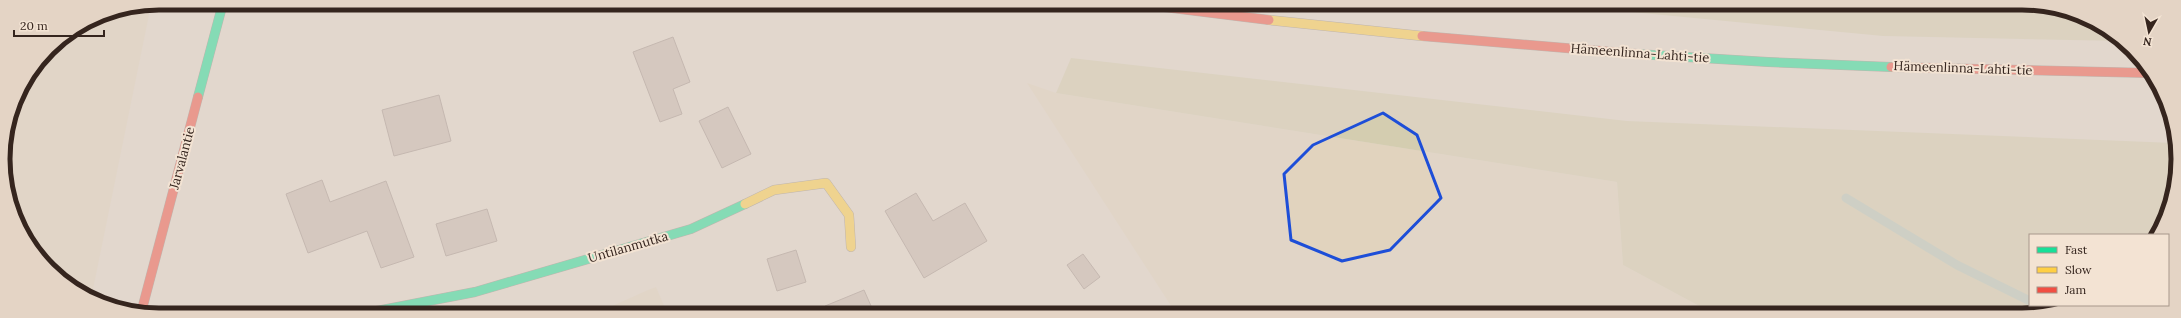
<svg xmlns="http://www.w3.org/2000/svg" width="2181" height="318" font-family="Lora,serif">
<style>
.farmland{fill:#e1d3be}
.green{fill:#d4cdb0}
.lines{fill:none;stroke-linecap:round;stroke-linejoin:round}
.stream{stroke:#b7c6ba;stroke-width:9}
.building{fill:#c6b5ae;stroke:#a2938c}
.fast-casing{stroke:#978d86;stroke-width:10}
.slow-casing{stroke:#978d86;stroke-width:10}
.jam-casing{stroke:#978d86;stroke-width:10}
.fast{stroke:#16e098;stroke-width:9}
.slow{stroke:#ffcf43;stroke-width:9}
.jam{stroke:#f24e42;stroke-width:9}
.marked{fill:none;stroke:#1d4ed8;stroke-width:3;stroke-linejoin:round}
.labels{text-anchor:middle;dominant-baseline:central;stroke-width:4;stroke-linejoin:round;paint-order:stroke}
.street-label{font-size:13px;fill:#35251e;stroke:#f3e3d3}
.rim{fill:none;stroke:#35251e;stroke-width:5}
</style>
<rect width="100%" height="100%" fill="#e2d7cd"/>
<g class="farmland">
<polygon points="151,5 91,299 42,262 11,209 3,149 19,90 49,49 100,15"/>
<polygon points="1027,83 1056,93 1617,182 1623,265 1716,315 1177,315"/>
<polygon points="656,287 668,315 592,315 648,290"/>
</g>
<g class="green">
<polygon points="1538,3 2032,3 2091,19 2120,41 1883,36"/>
<polygon points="1071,58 1627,121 2174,143 2178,169 2162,228 2157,235 2030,235 2030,305 2068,305 2032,315 1716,315 1623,265 1617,182 1056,93"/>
</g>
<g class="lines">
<g class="stream">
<polyline points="1846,198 1957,265 2030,301"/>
<polyline points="2039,305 2050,310"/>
</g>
</g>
<g class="building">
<polygon points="673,37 690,82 673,89 682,114 660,122 633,52"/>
<polygon points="439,95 451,141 394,156 382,110"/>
<polygon points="728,107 751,154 722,168 699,121"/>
<polygon points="322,180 330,202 386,181 414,257 381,268 367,231 308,253 286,194"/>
<polygon points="916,193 933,221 965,203 987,241 924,278 885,211"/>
<polygon points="487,209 497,241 446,256 436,224"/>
<polygon points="796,250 806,282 777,291 767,259"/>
<polygon points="1083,254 1100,277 1084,289 1067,265"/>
<polygon points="864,290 875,315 829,315 825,306"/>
</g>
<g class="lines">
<defs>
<g id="fast">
<polyline points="1637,54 1768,62 1891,67"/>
<polyline points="198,97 223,3"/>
<polyline points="356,315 475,292 691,229 745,204"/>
</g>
<g id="slow">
<polyline points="1269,20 1422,36"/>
<polyline points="745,204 774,190 826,183 849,215 851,247"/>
</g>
<g id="jam">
<polyline points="1132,3 1269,20"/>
<polyline points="1422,36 1637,54"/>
<polyline points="1891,67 2149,73"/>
<polyline points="141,313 198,97"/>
</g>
</defs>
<use href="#fast" class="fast-casing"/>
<use href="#slow" class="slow-casing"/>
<use href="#jam" class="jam-casing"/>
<use href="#fast" class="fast"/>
<use href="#slow" class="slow"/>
<use href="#jam" class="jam"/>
</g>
<path d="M0 0H2181V318H0ZM 1383,113 L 1417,135 L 1441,198 L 1390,250 L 1342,261 L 1291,240 L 1284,174 L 1313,145 Z" fill="#e2d7cd" fill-opacity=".55" fill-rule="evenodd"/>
<path class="marked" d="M 1383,113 L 1417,135 L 1441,198 L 1390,250 L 1342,261 L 1291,240 L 1284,174 L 1313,145 Z"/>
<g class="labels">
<g class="street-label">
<text transform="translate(1640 53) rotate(4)">Hämeenlinna-Lahti-tie</text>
<text transform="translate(1963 68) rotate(2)">Hämeenlinna-Lahti-tie</text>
<text transform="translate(182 158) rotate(-75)">Jarvalantie</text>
<text transform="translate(628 247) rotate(-16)">Untilanmutka</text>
</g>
</g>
<path d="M0 0H2181V318H0ZM159 10H2022A149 149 0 0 1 2171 159V159A149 149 0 0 1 2022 308H159A149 149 0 0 1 10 159V159A149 149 0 0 1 159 10Z" fill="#e4d4c5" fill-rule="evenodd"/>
<path class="rim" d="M159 10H2022A149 149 0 0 1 2171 159V159A149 149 0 0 1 2022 308H159A149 149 0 0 1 10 159V159A149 149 0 0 1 159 10Z"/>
<rect x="2029" y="234" width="140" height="72" fill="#f3e3d3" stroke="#a7978b"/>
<rect x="2037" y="247" width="20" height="6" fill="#16e098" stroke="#a7978b"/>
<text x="2065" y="254" font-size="12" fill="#35251e">Fast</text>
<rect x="2037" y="267" width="20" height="6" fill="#ffcf43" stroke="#a7978b"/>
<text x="2065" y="274" font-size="12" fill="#35251e">Slow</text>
<rect x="2037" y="287" width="20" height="6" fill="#f24e42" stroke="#a7978b"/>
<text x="2065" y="294" font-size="12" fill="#35251e">Jam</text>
<g transform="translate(2149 32) rotate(189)" stroke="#f3e3d3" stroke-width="3" paint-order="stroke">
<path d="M0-3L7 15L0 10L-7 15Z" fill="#35251e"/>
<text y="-6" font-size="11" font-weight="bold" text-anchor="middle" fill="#35251e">N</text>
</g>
<path d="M14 30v6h90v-6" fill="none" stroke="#35251e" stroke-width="2"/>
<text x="20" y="30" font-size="12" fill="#35251e" stroke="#f3e3d3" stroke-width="3" paint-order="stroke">20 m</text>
</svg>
